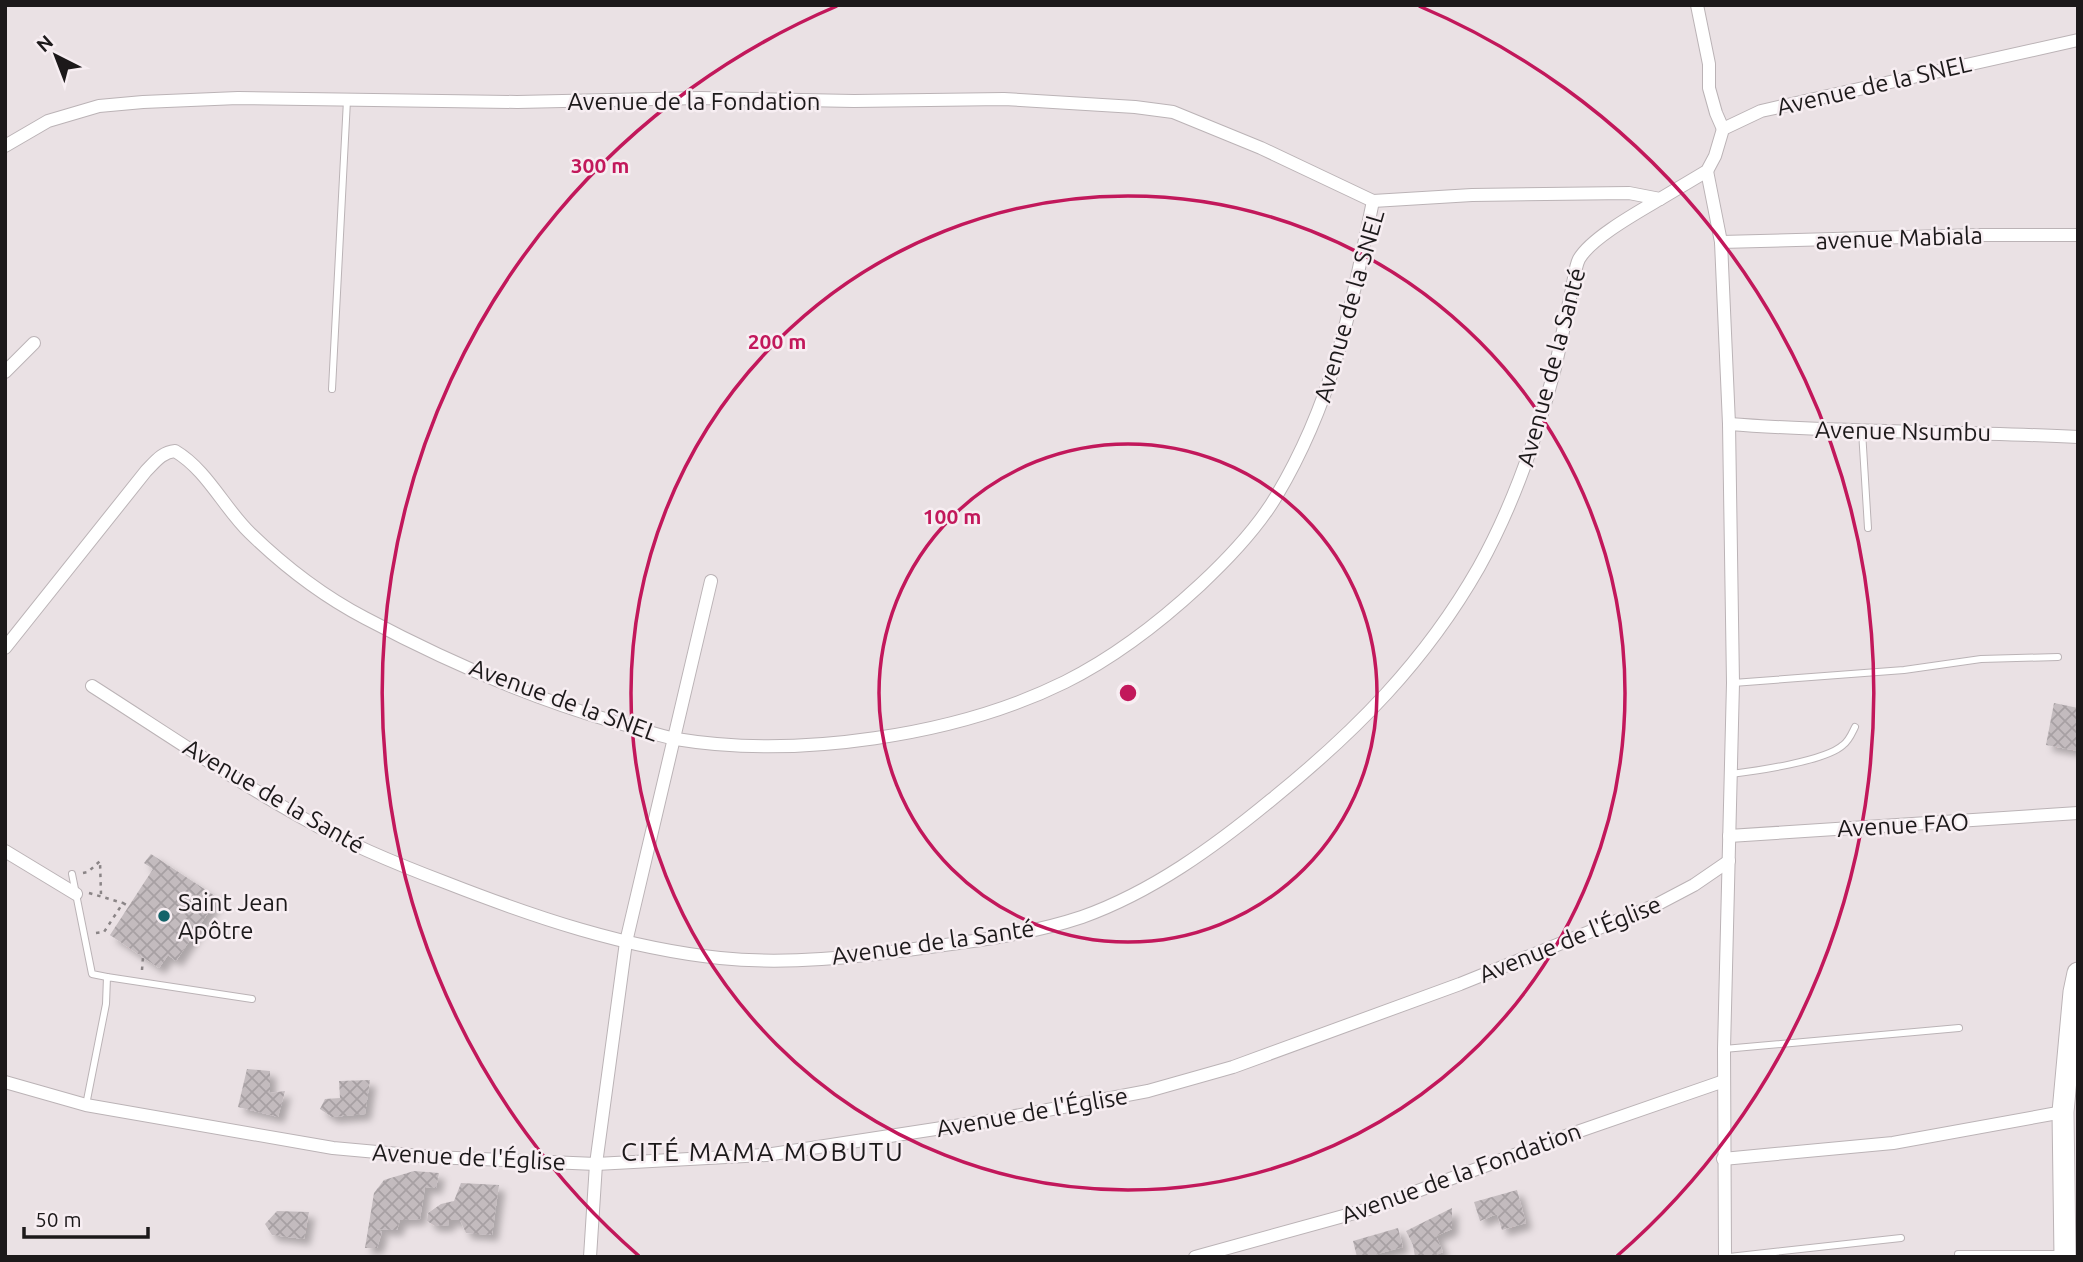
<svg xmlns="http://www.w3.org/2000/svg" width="2083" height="1262" font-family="Ubuntu,sans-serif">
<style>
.building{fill:url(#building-cross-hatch);filter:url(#shadow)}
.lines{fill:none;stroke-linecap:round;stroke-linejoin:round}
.service-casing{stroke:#bbb3b6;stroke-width:8}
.minor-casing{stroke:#bbb3b6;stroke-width:14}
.trunk-casing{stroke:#bbb3b6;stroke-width:23}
.path{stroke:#8a8486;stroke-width:2.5;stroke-dasharray:3.5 5;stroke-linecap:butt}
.service{stroke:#fff;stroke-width:6}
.minor{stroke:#fff;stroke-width:12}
.trunk{stroke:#fff;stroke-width:21}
.ring{fill:none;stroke:#c2185b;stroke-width:3.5}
.poi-dot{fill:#136369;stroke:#f7eef2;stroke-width:2.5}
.labels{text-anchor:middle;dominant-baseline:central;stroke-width:5;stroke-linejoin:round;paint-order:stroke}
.street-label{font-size:24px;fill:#1c191a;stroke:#f7eef2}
.poi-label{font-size:24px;fill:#1c191a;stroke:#f7eef2;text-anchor:start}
.neighbourhood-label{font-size:26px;letter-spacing:2px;fill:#1c191a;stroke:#f7eef2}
.centre{fill:#c2185b;stroke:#f7eef2;stroke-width:3.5}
.ring-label{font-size:21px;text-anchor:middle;font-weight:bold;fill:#c2185b;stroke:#f7eef2;stroke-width:5;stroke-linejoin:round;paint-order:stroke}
</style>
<defs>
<pattern id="building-cross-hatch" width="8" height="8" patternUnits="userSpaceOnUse" patternTransform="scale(1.75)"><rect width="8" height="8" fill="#c3bbbe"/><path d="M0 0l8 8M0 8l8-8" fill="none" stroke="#a7a0a3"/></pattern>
<filter id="shadow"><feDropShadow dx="6" dy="6" stdDeviation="3.5" flood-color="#0004"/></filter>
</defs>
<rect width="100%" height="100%" fill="#eae1e4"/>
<g class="building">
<polygon points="2054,703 2078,708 2078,751 2046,745"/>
<polygon points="151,854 218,898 176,961 168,955 159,968 110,935 153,869 144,863"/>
<polygon points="247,1069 270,1071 270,1093 285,1091 278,1117 238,1107"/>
<polygon points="370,1080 365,1114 332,1117 320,1109 325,1099 340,1098 339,1081"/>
<polygon points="414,1171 439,1173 436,1188 425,1187 420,1219 400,1220 397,1230 377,1229 382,1232 377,1248 365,1248 374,1193 384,1180"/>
<polygon points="461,1183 499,1185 492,1235 466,1233 460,1220 449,1220 449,1225 435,1226 427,1221 428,1213 441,1204 454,1201"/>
<polygon points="1517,1190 1526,1223 1502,1230 1497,1214 1480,1221 1474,1202"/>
<polygon points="1452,1208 1452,1229 1436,1236 1443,1252 1431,1257 1415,1257 1413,1245 1406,1231"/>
<polygon points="277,1211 309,1212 304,1239 272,1235 265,1224"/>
<polygon points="1398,1228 1403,1247 1367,1257 1357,1257 1353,1241"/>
</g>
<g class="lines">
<defs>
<g id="service">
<polyline points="332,389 347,100"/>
<polyline points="1862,431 1868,528"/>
<polyline points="1733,683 1904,670 1981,659 2058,657"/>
<path d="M 1731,774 C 1756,771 1826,761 1843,745 C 1849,741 1852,733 1855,727"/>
<polyline points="72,874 92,974 107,977"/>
<polyline points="1724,1049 1959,1028"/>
<polyline points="86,1105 106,1004 107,977 252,999"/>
<polyline points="1958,1254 2063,1254"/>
<polyline points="1729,1257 1901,1238"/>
</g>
<g id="minor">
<polyline points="1697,5 1709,64 1709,88 1716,113 1723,129"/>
<polyline points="5,146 48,121 99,106 143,102 238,98 517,102 700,98 854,101 1004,99 1135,107 1173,112 1261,148 1373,201"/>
<polyline points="1707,171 1721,242 1729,424 1733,683 1724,1049 1725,1257"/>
<polyline points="1721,242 1980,235 2078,235"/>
<polyline points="5,372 34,343"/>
<path d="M 1729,424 C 1845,433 1962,431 2078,437"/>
<path d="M 5,648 L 146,471 C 155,462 162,452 175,451 C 207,470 224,508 250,533 C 284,566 323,596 365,618 C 444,660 528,697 615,722 C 635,727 655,735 676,739 C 796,759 956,736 1065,682 C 1115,657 1159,623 1200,585 C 1229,558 1257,529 1277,495 C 1334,399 1351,308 1373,201 L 1472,195 L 1629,193 L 1660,199 L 1707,171 L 1715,156 L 1723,129 L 1761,111 L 2078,40"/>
<path d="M 92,686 C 164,732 234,780 308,821 C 352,846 399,865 447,883 C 534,917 625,948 720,958 C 787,965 856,957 922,948 C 976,941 1031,934 1082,917 C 1152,892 1214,847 1271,800 C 1355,732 1425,662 1479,567 C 1514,504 1537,437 1555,368 C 1561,342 1566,315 1572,289 C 1574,280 1575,267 1579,259 C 1591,238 1638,212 1660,199"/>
<polyline points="1729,836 2078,813"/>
<polyline points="5,851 76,894"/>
<polyline points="5,1082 86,1105 333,1148 432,1157 596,1164 766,1155 994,1120 1148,1091 1233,1067 1460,984 1656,905 1694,885 1729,861"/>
<polyline points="1723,1159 1893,1143 2063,1112"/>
<polyline points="590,1257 596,1164 626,942 711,581"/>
<polyline points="1195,1257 1369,1209 1571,1134 1724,1081"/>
</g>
<polyline id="trunk" points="2065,1257 2063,1112 2074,992 2078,973"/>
</defs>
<use href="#service" class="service-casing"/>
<use href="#minor" class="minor-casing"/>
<use href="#trunk" class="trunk-casing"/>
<g class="path">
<polyline points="83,873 88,872 100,861 101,895"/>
<polyline points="89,893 123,903"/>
<polyline points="96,933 104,932 123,903 128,906"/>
<polyline points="142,970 143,957"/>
</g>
<use href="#service" class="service"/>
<use href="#minor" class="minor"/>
<use href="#trunk" class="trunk"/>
</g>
<g class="ring">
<circle cx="1128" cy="693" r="249"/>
<circle cx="1128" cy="693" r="497"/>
<path d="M639 1256A746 746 0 0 1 837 6M1419 6A746 746 0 0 1 1617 1256"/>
</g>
<circle class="poi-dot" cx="164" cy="916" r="7"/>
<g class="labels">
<g class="street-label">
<text transform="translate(1874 85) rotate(-13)">Avenue de la SNEL</text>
<text x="694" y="101">Avenue de la Fondation</text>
<text transform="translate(1899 238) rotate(-2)">avenue Mabiala</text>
<text transform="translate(1349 306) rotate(-74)">Avenue de la SNEL</text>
<text transform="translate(1551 367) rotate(-75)">Avenue de la Santé</text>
<text transform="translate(1903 431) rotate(1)">Avenue Nsumbu</text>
<text transform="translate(564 700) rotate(20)">Avenue de la SNEL</text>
<text transform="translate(274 796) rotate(30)">Avenue de la Santé</text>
<text transform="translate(1903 825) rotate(-3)">Avenue FAO</text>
<text transform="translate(1570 939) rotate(-22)">Avenue de l'Église</text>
<text transform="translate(933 942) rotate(-8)">Avenue de la Santé</text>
<text transform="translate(1032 1112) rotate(-10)">Avenue de l'Église</text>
<text transform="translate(469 1157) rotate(3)">Avenue de l'Église</text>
<text transform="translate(1461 1173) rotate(-20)">Avenue de la Fondation</text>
</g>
<g class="poi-label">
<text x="178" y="902">Saint Jean<tspan x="178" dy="28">Apôtre</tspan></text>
</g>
<g class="neighbourhood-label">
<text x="763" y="1151">CITÉ MAMA MOBUTU</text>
</g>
</g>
<circle cx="1128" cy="693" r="10" class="centre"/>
<g class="ring-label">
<text x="600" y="173">300 m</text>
<text x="777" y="349">200 m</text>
<text x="952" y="524">100 m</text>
</g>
<rect width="2083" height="1262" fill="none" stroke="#1c191a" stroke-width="14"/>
<g transform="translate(56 56) rotate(318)" stroke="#f7eef2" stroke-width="5" paint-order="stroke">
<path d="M0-5L12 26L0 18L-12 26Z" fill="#1c191a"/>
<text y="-10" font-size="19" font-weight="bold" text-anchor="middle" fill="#1c191a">N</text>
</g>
<path d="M24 1227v10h124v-10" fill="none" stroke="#1c191a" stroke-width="3.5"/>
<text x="35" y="1227" font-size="21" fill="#1c191a" stroke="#f7eef2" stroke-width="5" paint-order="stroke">50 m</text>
</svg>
